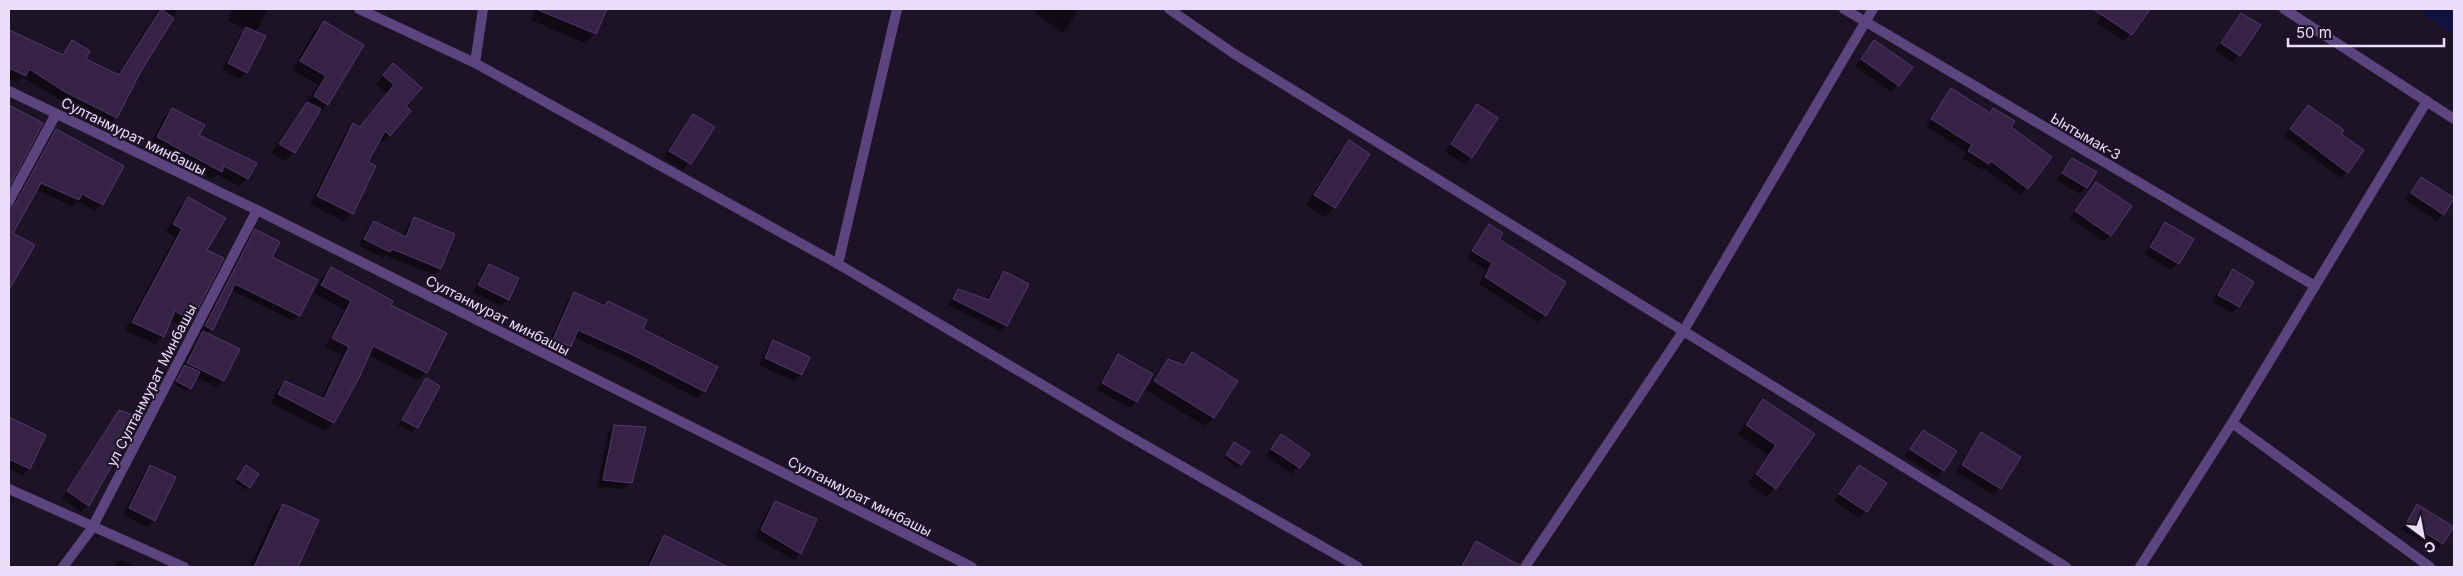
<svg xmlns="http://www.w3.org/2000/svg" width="2463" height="576" font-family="Inter,sans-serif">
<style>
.shadow{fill:#0007}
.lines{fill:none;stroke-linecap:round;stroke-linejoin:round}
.canal{stroke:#121241;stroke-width:21}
.building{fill:#352245;stroke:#55376e}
.minor{stroke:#5c457f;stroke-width:10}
.tertiary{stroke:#5c457f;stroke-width:10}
.labels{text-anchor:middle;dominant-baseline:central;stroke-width:4;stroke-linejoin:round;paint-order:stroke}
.street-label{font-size:14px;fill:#ebddfa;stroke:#1d1326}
</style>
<rect width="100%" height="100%" fill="#1d1326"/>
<g class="shadow">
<polygon points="159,9 178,9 140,70 116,117 108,125 60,100 22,77 17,82 9,79 9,31 61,56 73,42 84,59 117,76"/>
<polygon points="233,9 267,9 260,25 254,32 246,72 240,79 222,70 240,35 246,29 228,21"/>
<polygon points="536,9 605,9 595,33 585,43 531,20"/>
<polygon points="1033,9 1078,9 1068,27 1062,33 1032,10"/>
<polygon points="2107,9 2149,9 2124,41 2097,23"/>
<polygon points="2241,14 2239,55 2233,62 2215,50"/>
<polygon points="324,23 327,104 319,113 294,152 285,161 271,153 318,85 292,70 315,31"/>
<polygon points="1875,41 1911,68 1891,92 1855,66"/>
<polygon points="393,65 405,106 390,135 382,143 379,140 366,163 352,213 344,221 310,204 346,132 354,125 359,128 388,94 376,84"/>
<polygon points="1951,90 2010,127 2027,188 2020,195 1984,168 1982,170 1962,158 1966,152 1926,126"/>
<polygon points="1477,106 1471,157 1465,164 1445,152"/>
<polygon points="2308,106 2347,172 2341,178 2284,136"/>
<polygon points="9,107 41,124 9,184"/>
<polygon points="172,109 197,136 247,178 239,186 217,175 212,179 150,145 164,117"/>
<polygon points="693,115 713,128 683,170 663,158"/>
<polygon points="56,130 102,204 95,211 77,201 72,206 36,190 11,233 10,280 9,279 9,210 50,137"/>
<polygon points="1349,142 1334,208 1325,217 1306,205 1339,152"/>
<polygon points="2072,159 2086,187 2080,194 2057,180"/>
<polygon points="2422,178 2443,214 2437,221 2405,200"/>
<polygon points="2096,183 2110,235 2104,242 2070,218"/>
<polygon points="189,198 206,251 191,319 183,327 170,320 163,336 155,344 125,330 175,237 166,232 180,206"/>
<polygon points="414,219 440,268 434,275 385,255 383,258 359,246 367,229 374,222 403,236 408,225"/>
<polygon points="2165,223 2178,263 2171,270 2144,254 2158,230"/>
<polygon points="1489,226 1497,239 1565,283 1545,315 1538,322 1479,284 1486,270 1467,258"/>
<polygon points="255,231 299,315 293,321 231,290 212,329 207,334 223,380 216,387 196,377 187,391 174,384 197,339 202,333 200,332 249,236"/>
<polygon points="489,265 508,299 501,306 473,292 482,272"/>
<polygon points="331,268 389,306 426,372 418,380 368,355 333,422 325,431 271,403 277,390 285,382 321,399 342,355 325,347 344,310 314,293 323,276"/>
<polygon points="2233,271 2238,307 2232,313 2212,302 2227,278"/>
<polygon points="1004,272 1006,325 1000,331 948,305 958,290 987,300 998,279"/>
<polygon points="574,294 604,306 608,302 641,329 704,391 697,398 624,360 574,337 569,346 563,353 547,346 568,300"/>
<polygon points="774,342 801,374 794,381 759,365 767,348"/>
<polygon points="1192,354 1236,381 1213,418 1205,426 1146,390 1160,369 1169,360 1182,365"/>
<polygon points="1118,356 1151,374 1136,402 1130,408 1097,390 1112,362"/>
<polygon points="426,380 417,427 412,432 398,426"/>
<polygon points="1763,401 1813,434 1775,488 1766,497 1748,483 1768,455 1738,434 1754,410"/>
<polygon points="119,411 88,505 81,512 62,498 113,418"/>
<polygon points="9,419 29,469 22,475 9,469"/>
<polygon points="614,426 631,482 624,489 597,487 608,433"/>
<polygon points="1923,431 1944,469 1910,448"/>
<polygon points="1982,434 2000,488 1994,495 1956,472 1975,441"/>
<polygon points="1281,436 1308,454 1292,474 1266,456"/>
<polygon points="1234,443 1240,465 1237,468 1224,458"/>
<polygon points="1909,450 1942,471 1937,477 1904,456"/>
<polygon points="151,466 154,520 147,527 123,515 144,473"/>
<polygon points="246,467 249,487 246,490 234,482"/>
<polygon points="1859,467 1866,511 1859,518 1834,501"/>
<polygon points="775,503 800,553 794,560 755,537 768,509"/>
<polygon points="283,505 318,521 297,567 250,567 273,515"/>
<polygon points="2417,506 2442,543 2436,550 2401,529"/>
<polygon points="664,536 708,558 702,567 646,567 657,543"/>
<polygon points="1476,542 1507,560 1503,567 1459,567 1470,549"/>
<polygon points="120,560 137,567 113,567"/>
</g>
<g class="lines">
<polyline class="canal" points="2434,9 2454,23"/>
</g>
<g class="building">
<polygon points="161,9 174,18 141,71 117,118 67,93 29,69 26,76 9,68 9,30 63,55 72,40 90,51 86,59 119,75"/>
<polygon points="536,9 607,9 596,34"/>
<polygon points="2093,9 2150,9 2132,35"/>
<polygon points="2241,13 2261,25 2240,56 2221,43"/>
<polygon points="324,21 364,45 328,105 314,96 326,76 300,61"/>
<polygon points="246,27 266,36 247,73 228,63"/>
<polygon points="1874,40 1913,67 1899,86 1861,59"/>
<polygon points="393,63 422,88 406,106 411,111 390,136 385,131 368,162 376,166 353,214 317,196 353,123 360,127 394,85 383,75"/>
<polygon points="1951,88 1990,113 1993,108 2015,121 2011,127 2052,157 2028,189 1991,161 1989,164 1968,151 1972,145 1931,119"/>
<polygon points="307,102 321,109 295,153 279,144"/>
<polygon points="1477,104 1498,118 1472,158 1451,144"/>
<polygon points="9,105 43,123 9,187"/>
<polygon points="2308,105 2344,130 2341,134 2364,150 2348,173 2290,129"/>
<polygon points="172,108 205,125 199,135 257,163 248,179 224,166 222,172 157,137"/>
<polygon points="693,114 715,127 691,164 669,151"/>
<polygon points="56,129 124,166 103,205 82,194 79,200 41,183 13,233 35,245 9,290 9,208 15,204"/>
<polygon points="1349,140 1370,154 1335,208 1314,195"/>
<polygon points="2072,158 2097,172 2087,188 2062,173"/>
<polygon points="2421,177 2454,198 2444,215 2411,193"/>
<polygon points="2096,182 2132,206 2111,236 2075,211"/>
<polygon points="188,197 226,218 207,250 224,258 192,320 175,311 164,337 132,322 182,229 173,224"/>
<polygon points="414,217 455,234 441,269 392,249 390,252 364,239 374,221 406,237"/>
<polygon points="2165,222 2194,239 2179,264 2150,247"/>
<polygon points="1489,224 1503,233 1499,239 1566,282 1546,316 1485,277 1492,263 1472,251"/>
<polygon points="255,229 280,242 272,257 318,280 300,316 235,284 213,330 205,326"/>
<polygon points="489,264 519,278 509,300 478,285"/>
<polygon points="331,267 393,301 391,305 447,333 427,373 373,346 359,378 334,423 278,394 285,381 324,399 349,347 332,338 351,301 321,285"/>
<polygon points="2233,269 2254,282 2239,307 2218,295"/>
<polygon points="1004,271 1029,284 1007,326 953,299 958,289 989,300"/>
<polygon points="574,292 605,306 608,301 647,320 643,329 718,367 705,392 631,354 578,330 571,347 553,339"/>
<polygon points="203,331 240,349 224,381 187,363"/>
<polygon points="773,340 810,357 802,375 765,358"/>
<polygon points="1192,352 1238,381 1214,418 1154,381 1168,359 1184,365"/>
<polygon points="1118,354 1153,374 1137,402 1102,383"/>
<polygon points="185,365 200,372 191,389 176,381"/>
<polygon points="426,378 440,386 418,428 402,420"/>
<polygon points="1763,399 1815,434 1776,489 1756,474 1776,445 1746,425"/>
<polygon points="119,410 139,417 89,506 67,491"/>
<polygon points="9,417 46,435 30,469 9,459"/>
<polygon points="614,425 646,427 632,483 603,480"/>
<polygon points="1923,430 1957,451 1944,471 1910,449"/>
<polygon points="1981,432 2021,457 2001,489 1962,465"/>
<polygon points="1281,434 1310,454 1300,468 1271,449"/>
<polygon points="1234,442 1250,452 1241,465 1226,455"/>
<polygon points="150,465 176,477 155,521 129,508"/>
<polygon points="246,465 259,474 250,488 237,479"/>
<polygon points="1859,465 1887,483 1867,512 1839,494"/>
<polygon points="775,501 817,519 801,554 761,530"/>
<polygon points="283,504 319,520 298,567 254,567"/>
<polygon points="2417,504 2454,527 2443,544 2407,522"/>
<polygon points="664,535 728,567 649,567"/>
<polygon points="1476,541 1519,565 1518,567 1461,567"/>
</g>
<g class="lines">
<g class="minor">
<polyline points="359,9 475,63 838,264 1122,432 1358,567"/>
<polyline points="1169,9 1233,53 2066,567"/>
<polyline points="1844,9 2315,286"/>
<polyline points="475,63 483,9"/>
<polyline points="9,201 56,114"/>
<polyline points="838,264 897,9"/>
<polyline points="2232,423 2430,567"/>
<polyline points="9,489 184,567"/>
<polyline points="63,567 92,528 257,210"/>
<polyline points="2140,567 2232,423 2427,101"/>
</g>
<g class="tertiary">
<polyline points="2284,9 2454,119"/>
<polyline points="9,91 257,210 972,567"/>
<polyline points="1525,567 1684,330 1873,9"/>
</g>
</g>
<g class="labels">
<g class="street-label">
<text transform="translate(134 136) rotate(26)">Султанмурат минбашы</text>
<text transform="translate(2086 136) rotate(30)">Ынтымак-3</text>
<text transform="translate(498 315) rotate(27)">Султанмурат минбашы</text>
<text transform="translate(151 385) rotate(-63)">ул Султанмурат Минбашы</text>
<text transform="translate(860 496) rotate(27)">Султанмурат минбашы</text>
</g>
</g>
<rect width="2463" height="576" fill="none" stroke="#ebddfa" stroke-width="20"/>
<g transform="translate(2423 536) rotate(148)" stroke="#1d1326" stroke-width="4" paint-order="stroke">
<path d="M0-4L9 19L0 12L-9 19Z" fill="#ebddfa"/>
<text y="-8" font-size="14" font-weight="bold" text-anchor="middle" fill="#ebddfa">С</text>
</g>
<path d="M2288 38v8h156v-8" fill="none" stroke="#ebddfa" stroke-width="2.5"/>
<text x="2296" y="38" font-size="15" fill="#ebddfa" stroke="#1d1326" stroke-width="4" paint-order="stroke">50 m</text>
</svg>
